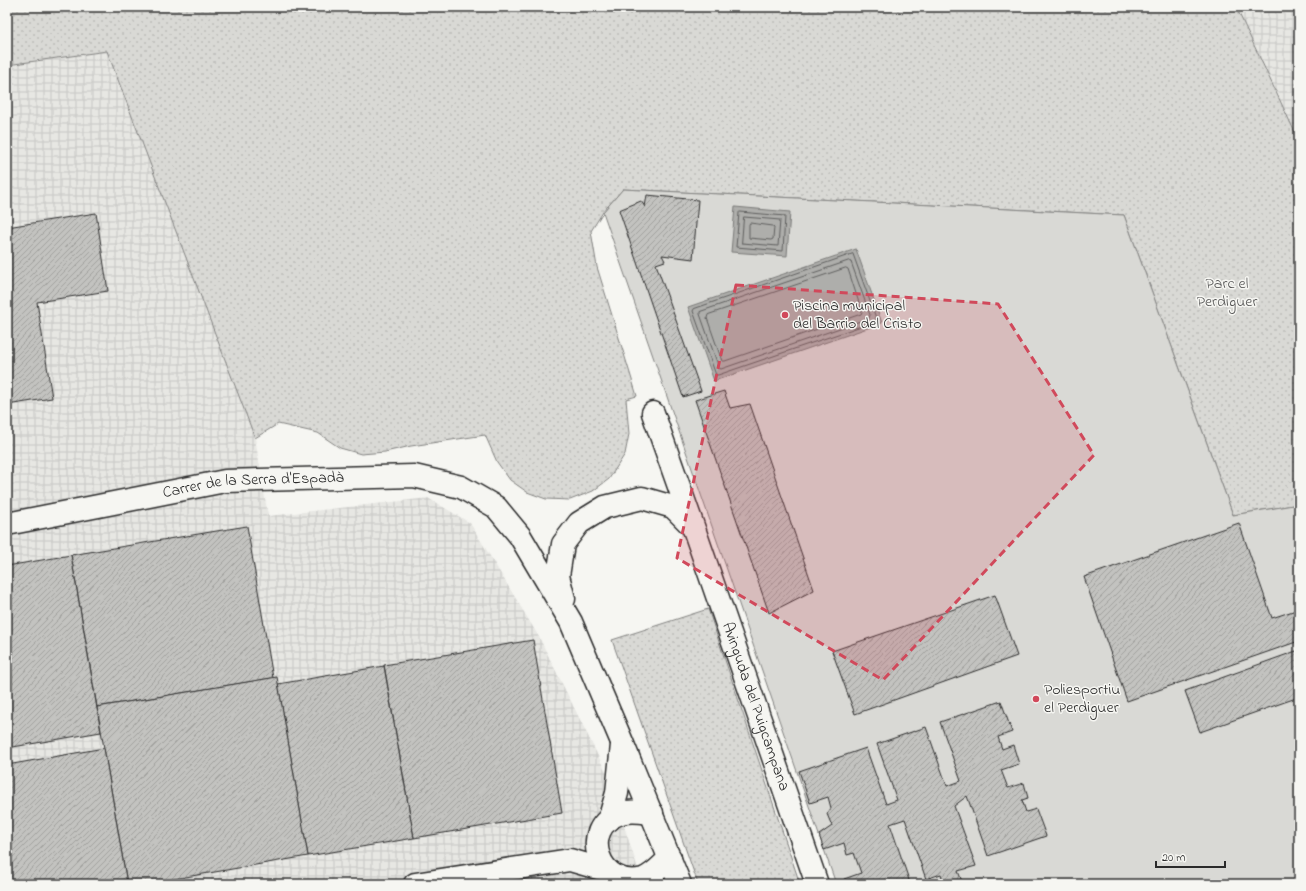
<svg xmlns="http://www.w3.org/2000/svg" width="1306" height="891" font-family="'Indie Flower',sans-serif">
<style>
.industrial{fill:url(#industrial-grid)}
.green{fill:url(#green-dots);stroke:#828280}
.pitch{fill:#d9d9d5;stroke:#828280}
.water{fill:#aeaeab;stroke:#7a7a78}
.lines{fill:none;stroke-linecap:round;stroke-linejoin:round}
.shore{stroke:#5f5f5e;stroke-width:1}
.building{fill:url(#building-hatch);stroke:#2b2b2b}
.minor-casing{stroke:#2b2b2b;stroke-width:25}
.minor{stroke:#f6f6f2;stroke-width:22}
.marked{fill:#d1495b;fill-opacity:0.2;stroke:#d1495b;stroke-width:3;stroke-dasharray:8 5;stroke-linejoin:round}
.poi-dot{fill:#d1495b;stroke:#f6f6f2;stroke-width:1.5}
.labels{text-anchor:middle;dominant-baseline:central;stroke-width:3;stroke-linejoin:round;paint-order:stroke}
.park-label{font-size:16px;fill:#565656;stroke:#f6f6f2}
.poi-label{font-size:16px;fill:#2b2b2b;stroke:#f6f6f2;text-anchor:start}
.street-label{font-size:16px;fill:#2b2b2b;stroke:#f6f6f2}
</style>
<defs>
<pattern id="industrial-grid" width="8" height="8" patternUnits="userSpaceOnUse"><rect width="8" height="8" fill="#e7e7e3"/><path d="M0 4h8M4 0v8" fill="none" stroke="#c6c6c3"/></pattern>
<pattern id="green-dots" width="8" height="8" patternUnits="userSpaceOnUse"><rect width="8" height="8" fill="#d9d9d5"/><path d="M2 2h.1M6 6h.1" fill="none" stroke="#babab7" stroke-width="1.8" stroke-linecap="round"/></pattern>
<pattern id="building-hatch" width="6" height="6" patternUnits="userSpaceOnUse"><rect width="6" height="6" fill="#c3c3c0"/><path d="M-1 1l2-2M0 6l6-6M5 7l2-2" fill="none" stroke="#9f9f9c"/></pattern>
</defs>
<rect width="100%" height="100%" fill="#f6f6f2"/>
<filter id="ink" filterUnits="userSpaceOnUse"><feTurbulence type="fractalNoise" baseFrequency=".025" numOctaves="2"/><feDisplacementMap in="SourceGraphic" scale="8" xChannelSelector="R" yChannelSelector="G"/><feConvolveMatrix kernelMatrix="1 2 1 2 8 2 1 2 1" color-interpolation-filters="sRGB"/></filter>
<g filter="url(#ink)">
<g class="industrial">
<polygon points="1236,7 1299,7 1299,141"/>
<polygon points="107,51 255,438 268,516 428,498 470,523 539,637 607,774 643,884 7,884 7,65"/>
</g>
<g class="green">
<polygon points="7,7 1236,7 1299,141 1299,504 1233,515 1124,215 623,189 603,212 591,231 597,267 637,396 626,399 629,434 625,454 609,479 593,491 570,500 546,499 527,492 510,480 497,462 485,435 411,446 385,452 361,454 340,448 318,433 278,424 255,438 107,51 7,65"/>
<polygon points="708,609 800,884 698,884 612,640"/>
</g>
<polygon class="pitch" points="623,189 1124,215 1233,515 1299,504 1299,884 836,884 603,212"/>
<g class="water">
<polygon points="735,207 790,212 787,256 731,252"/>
<polygon points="856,249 882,323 714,381 688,307"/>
</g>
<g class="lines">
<g class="shore">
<polygon points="740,212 785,216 783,251 736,247 739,213"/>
<polygon points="744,217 780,220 778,246 742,243"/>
<polygon points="750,223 773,226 774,227 773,239 771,240 749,238 749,225"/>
<polygon points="853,254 876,318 876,321 718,375 716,375 693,311 694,309"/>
<polygon points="849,261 851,262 870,315 869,318 721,369 719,368 700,314 700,312"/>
<polygon points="846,268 848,269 862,312 861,314 725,361 722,361 707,318 708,315"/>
</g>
</g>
<g class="building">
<polygon points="647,195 698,200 693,259 662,255 665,261 656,264 701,391 683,397 619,210 641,201 645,207"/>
<polygon points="96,213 108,291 37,302 52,398 7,405 7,227"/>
<polygon points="724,391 730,408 750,404 814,590 769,613 695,400"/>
<polygon points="1239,523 1272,618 1299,609 1299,641 1127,701 1084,577"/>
<polygon points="247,526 273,678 97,707 71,555"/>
<polygon points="71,555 101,732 7,748 7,566"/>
<polygon points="995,595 1017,656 855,714 832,651"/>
<polygon points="533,640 562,813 414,838 384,665"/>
<polygon points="1299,650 1299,697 1200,732 1185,691"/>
<polygon points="384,666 414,838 308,856 278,684"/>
<polygon points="277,677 308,856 145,884 127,884 97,707"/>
<polygon points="1001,701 1012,732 998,737 1002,749 1013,745 1019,764 1001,770 1008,788 1024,783 1028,798 1022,800 1026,812 1036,809 1046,836 988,856 967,796 954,806 976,866 958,871 963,884 944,884 941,874 926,879 905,819 890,824 910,883 845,884 844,879 861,873 854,853 847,855 844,843 824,850 819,835 832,826 827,814 831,808 828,797 810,803 799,771 866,748 886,804 897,800 877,744 926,727 947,786 961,781 940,722"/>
<polygon points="104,748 127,884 7,884 7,765"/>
</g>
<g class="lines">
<defs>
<g id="minor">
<path id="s1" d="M 653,413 L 694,529 L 817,884"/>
<path id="s2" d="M 7,524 L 225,481 L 414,476 L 461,487 L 496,507 L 520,536 L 571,622 L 622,742 L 680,884"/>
<polyline points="564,599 558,576 563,544 579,523 605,507 642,498 673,507 691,525"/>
<path d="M 652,813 C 642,812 631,810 621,813 C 576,828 600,891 643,879 C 654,875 662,865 670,858"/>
<polyline points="609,820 617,793 622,745"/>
<polyline points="415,884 570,860 608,871"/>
</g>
</defs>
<use href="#minor" class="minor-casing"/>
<use href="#minor" class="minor"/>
</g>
</g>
<path class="marked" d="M 736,285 L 998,304 L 1094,455 L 883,680 L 677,558 Z"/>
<g class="poi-dot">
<circle cx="785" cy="315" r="4"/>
<circle cx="1036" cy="699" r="4"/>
</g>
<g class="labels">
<g class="park-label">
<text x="1227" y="284">Parc el<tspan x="1227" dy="18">Perdiguer</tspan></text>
</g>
<g class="poi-label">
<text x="793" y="306">Piscina municipal<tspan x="793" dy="18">del Barrio del Cristo</tspan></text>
<text x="1044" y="690">Poliesportiu<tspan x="1044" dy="18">el Perdiguer</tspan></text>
</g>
<g class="street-label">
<text stroke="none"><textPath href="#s2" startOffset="250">Carrer de la Serra d'Espadà</textPath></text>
<text stroke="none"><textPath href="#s1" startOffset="311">Avinguda del Puigcampana</textPath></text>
</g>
</g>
<rect width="1306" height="891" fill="none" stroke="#f6f6f2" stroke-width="24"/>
<rect x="12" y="12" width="1282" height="867" fill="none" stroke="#2b2b2b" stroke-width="1.5" filter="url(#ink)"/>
<path d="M1156 861v6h69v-6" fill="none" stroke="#2b2b2b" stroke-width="2"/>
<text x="1162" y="861" font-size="12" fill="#2b2b2b" stroke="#f6f6f2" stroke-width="3" paint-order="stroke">20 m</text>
</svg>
